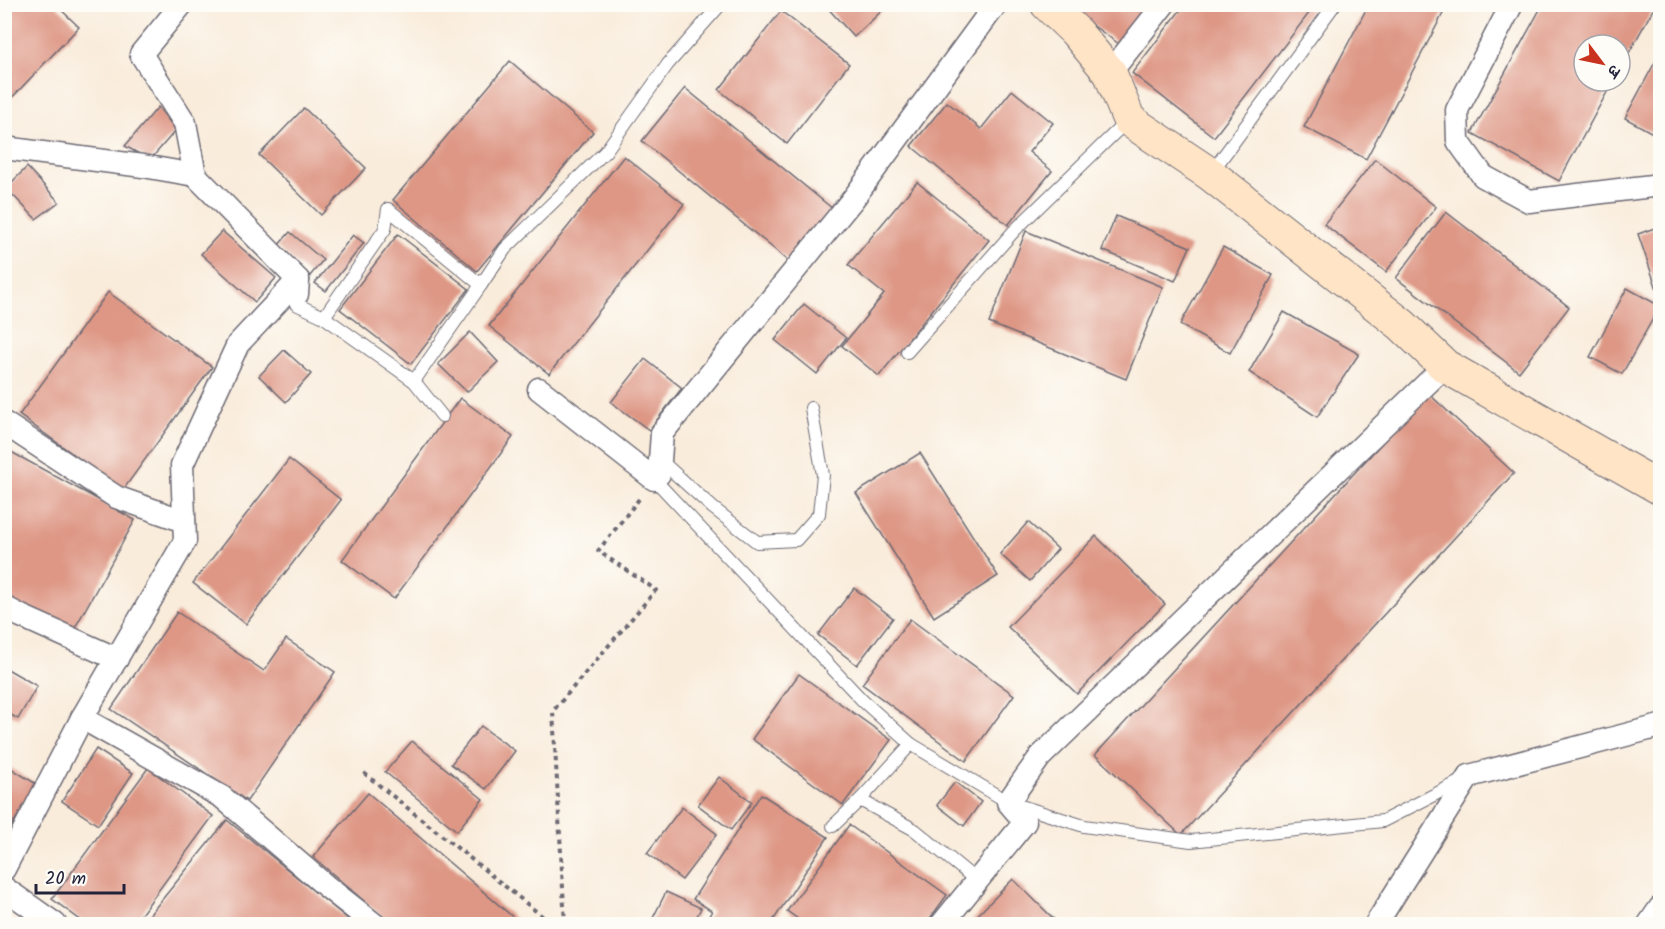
<svg xmlns="http://www.w3.org/2000/svg" width="1665" height="929" font-family="Kalam,'Playpen Sans Deva',sans-serif">
<style>
.building{fill:#de9785}
.lines{fill:none;stroke-linecap:round;stroke-linejoin:round}
.lane-casing{stroke:#6d6973;stroke-width:14}
.street-casing{stroke:#6d6973;stroke-width:25}
.secondary-casing{stroke:#6d6973;stroke-width:35}
.path{stroke:#6d6973;stroke-width:4;stroke-dasharray:4.5 4.5;stroke-linecap:butt}
.lane{stroke:#fff;stroke-width:12}
.street{stroke:#fff;stroke-width:22}
.secondary{stroke:#ffe4c6;stroke-width:33}
</style>
<rect width="100%" height="100%" fill="#fdfcf7"/>
<filter id="ink" filterUnits="userSpaceOnUse"><feTurbulence type="fractalNoise" baseFrequency=".0167" numOctaves="2"/><feDisplacementMap in="SourceGraphic" scale="12" xChannelSelector="R" yChannelSelector="G"/><feConvolveMatrix kernelMatrix="1 2 1 2 8 2 1 2 1" color-interpolation-filters="sRGB"/></filter>
<filter id="wash" filterUnits="userSpaceOnUse"><feTurbulence type="fractalNoise" baseFrequency=".008" numOctaves="4" result="noise"/><feDisplacementMap in="SourceGraphic" scale="24" xChannelSelector="R" yChannelSelector="G"/><feGaussianBlur stdDeviation="1.35" result="paint"/><feColorMatrix in="noise" values="0 0 0 0 0 0 0 0 0 0 0 0 0 0 0 0 0 1.4 0 .05"/><feComposite in="paint" operator="in"/></filter>
<g filter="url(#wash)">
<rect width="100%" height="100%" fill="#f9ecdb"/>
<g id="blocks">
<g class="building">
<polygon points="4,4 55,4 79,27 4,106"/>
<polygon points="824,4 889,4 854,37"/>
<polygon points="1185,4 1316,4 1214,137 1132,73"/>
<polygon points="1369,4 1448,4 1366,159 1304,127"/>
<polygon points="1543,4 1656,4 1620,69 1620,45 1584,45 1584,81 1613,81 1559,181 1472,133"/>
<polygon points="1064,5 1152,5 1122,46"/>
<polygon points="781,11 849,64 787,144 719,90"/>
<polygon points="1660,53 1660,137 1625,118"/>
<polygon points="510,61 593,132 477,271 393,200"/>
<polygon points="685,88 833,209 790,262 642,141"/>
<polygon points="1012,90 1053,123 1029,152 1052,171 1008,225 911,146 947,102 981,129"/>
<polygon points="158,107 176,130 150,160 125,146"/>
<polygon points="304,108 366,168 321,215 259,155"/>
<polygon points="624,156 684,204 549,374 489,326"/>
<polygon points="1375,159 1436,207 1386,272 1324,224"/>
<polygon points="27,167 59,202 36,219 6,188"/>
<polygon points="917,182 989,240 879,376 842,346 884,294 848,265"/>
<polygon points="1446,212 1569,307 1519,372 1396,278"/>
<polygon points="1116,216 1190,247 1175,281 1102,250"/>
<polygon points="1660,226 1660,298 1638,234"/>
<polygon points="222,231 276,278 255,302 201,254"/>
<polygon points="1026,231 1163,287 1126,379 989,323"/>
<polygon points="290,232 323,260 310,276 277,247"/>
<polygon points="398,234 469,289 411,364 340,309"/>
<polygon points="353,235 364,243 326,291 315,283"/>
<polygon points="1223,247 1273,275 1230,353 1180,325"/>
<polygon points="1627,288 1660,306 1622,374 1590,357"/>
<polygon points="108,292 212,367 123,490 19,415"/>
<polygon points="804,304 846,338 817,374 775,340"/>
<polygon points="1284,312 1359,354 1317,417 1249,372"/>
<polygon points="470,332 498,362 467,392 438,364"/>
<polygon points="284,350 311,374 286,402 259,376"/>
<polygon points="645,359 682,388 649,430 611,402"/>
<polygon points="1428,393 1514,473 1181,835 1095,755"/>
<polygon points="460,398 513,437 394,599 342,560"/>
<polygon points="4,448 135,520 71,635 4,597"/>
<polygon points="920,453 998,576 934,617 856,493"/>
<polygon points="289,459 341,500 246,624 193,583"/>
<polygon points="1028,522 1058,549 1030,581 1000,554"/>
<polygon points="1096,536 1165,604 1077,694 1008,627"/>
<polygon points="854,588 893,618 857,665 818,635"/>
<polygon points="177,612 264,671 286,639 335,672 247,801 111,709"/>
<polygon points="910,619 1014,695 966,761 862,684"/>
<polygon points="4,667 37,686 18,719 4,711"/>
<polygon points="799,674 891,740 843,805 752,739"/>
<polygon points="481,726 515,751 486,789 451,764"/>
<polygon points="412,741 483,799 457,831 385,772"/>
<polygon points="96,749 133,773 98,825 62,801"/>
<polygon points="4,764 38,785 4,837"/>
<polygon points="148,768 213,816 134,924 86,924 52,899"/>
<polygon points="719,777 752,802 731,830 698,805"/>
<polygon points="955,782 981,802 964,826 937,805"/>
<polygon points="368,793 521,924 391,924 313,857"/>
<polygon points="761,794 828,837 771,924 704,924 712,911 693,899"/>
<polygon points="682,807 717,834 682,880 647,853"/>
<polygon points="227,820 354,924 142,924"/>
<polygon points="849,825 947,895 926,924 805,924 787,911"/>
<polygon points="1013,879 1059,924 969,924"/>
<polygon points="666,892 701,908 693,924 650,924"/>
</g>
</g>
</g>
<g filter="url(#ink)">
<use href="#blocks" fill-opacity="0" stroke="#6d6973" stroke-width="1.5"/>
<g class="lines">
<defs>
<g id="lane">
<polyline points="1211,173 1335,4"/>
<polyline points="296,304 324,317 385,229 388,209 481,285 505,249 605,152 668,64 721,4"/>
<polyline points="324,317 414,381 442,416"/>
<polyline points="907,352 1014,231 1128,120"/>
<polyline points="414,381 481,285"/>
<polyline points="660,460 713,508 757,542 796,540 819,514 823,475 811,408"/>
<polyline points="654,479 863,701 911,744 1008,802 1084,826 1191,841 1383,821 1463,780"/>
<polyline points="860,800 915,830 977,881"/>
<polyline points="833,826 860,800 911,744"/>
</g>
<g id="street">
<polyline points="182,4 141,54 185,123 195,175 298,280 297,294"/>
<polyline points="1512,4 1457,110 1458,141 1483,176 1529,201 1660,185"/>
<polyline points="1110,73 1164,4"/>
<polyline points="4,148 143,166 195,175"/>
<polyline points="298,280 238,344 182,465 185,541 82,718 222,797 326,886 374,924"/>
<polyline points="539,389 654,479 659,474 662,433 853,199 996,4"/>
<polyline points="4,423 116,497 184,521"/>
<polyline points="4,607 21,616 117,659"/>
<polyline points="4,869 82,718"/>
<polyline points="4,888 55,924"/>
<polyline points="942,924 1025,822 1008,802 1040,757 1445,366"/>
<polyline points="1376,924 1469,776 1660,726"/>
<polyline points="1649,924 1660,908"/>
</g>
<polyline id="secondary" points="1047,4 1075,31 1110,73 1129,120 1210,174 1402,325 1445,366 1660,488"/>
</defs>
<use href="#lane" class="lane-casing"/>
<use href="#street" class="street-casing"/>
<use href="#secondary" class="secondary-casing"/>
<g class="path">
<polyline points="364,773 552,924"/>
<polyline points="565,924 553,711 656,590 598,551 639,499"/>
</g>
<use href="#lane" class="lane"/>
<use href="#street" class="street"/>
<use href="#secondary" class="secondary"/>
</g>
</g>
<rect width="1665" height="929" fill="none" stroke="#fdfcf7" stroke-width="24"/>
<g transform="translate(1602 63) rotate(122)"><circle r="28" fill="#fdfcf7" stroke="#a5a5ac" stroke-width="1.5"/>
<path d="M0-4.5L10 22L0 15L-10 22Z" fill="#c8321e"/>
<text y="-9" font-size="16" font-weight="bold" text-anchor="middle" fill="#22223b">उ</text>
</g>
<path d="M36 884v9h88v-9" fill="none" stroke="#22223b" stroke-width="3"/>
<text x="45" y="884" font-size="18" fill="#22223b" stroke="#fdfcf7" stroke-width="4.5" paint-order="stroke">20 m</text>
</svg>
